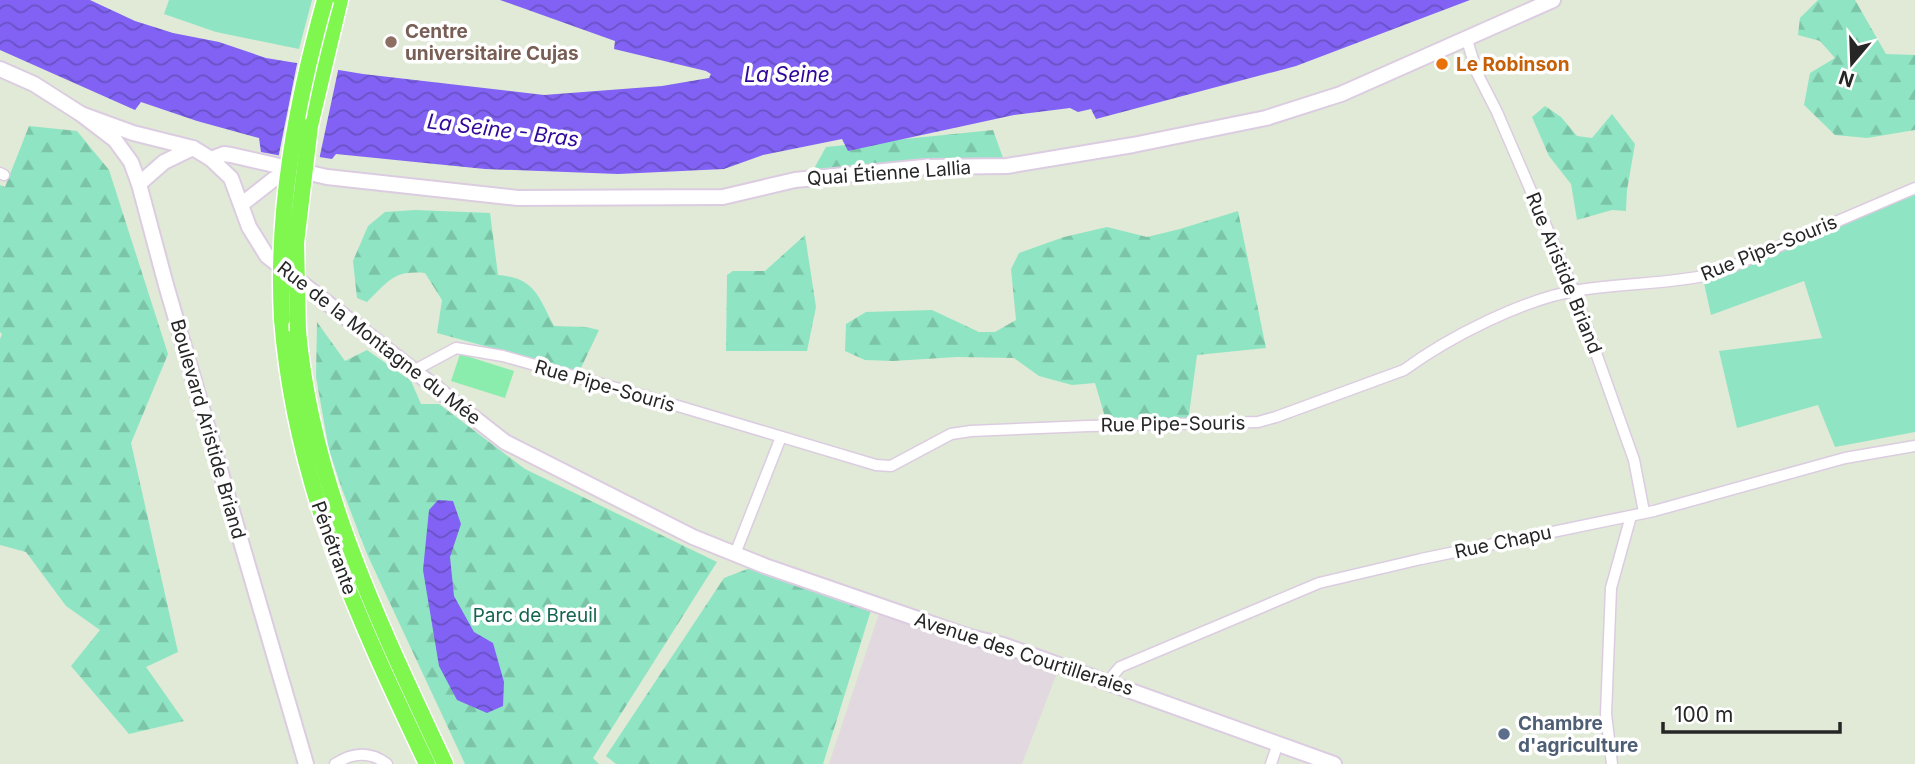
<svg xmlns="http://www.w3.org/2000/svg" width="1915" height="764" font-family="Inter,sans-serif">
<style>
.industrial{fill:#e2d8e0}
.forest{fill:url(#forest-firs)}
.park{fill:#8fe5c3}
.pitch{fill:#8aedae}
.water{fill:url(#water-waves)}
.pier{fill:#e0ead6}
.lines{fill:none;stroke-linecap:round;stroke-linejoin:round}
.street-casing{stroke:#dccce1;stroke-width:13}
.secondary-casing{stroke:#dccce1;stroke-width:18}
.primary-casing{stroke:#fff;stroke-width:19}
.street{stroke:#fff;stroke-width:10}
.secondary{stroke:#fff;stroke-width:14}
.primary{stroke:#80f74f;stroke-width:16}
.primary-bridge-casing{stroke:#fff;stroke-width:19;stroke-linecap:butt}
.primary-bridge{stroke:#80f74f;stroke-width:16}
.education-dot{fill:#8d6e63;stroke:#fff;stroke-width:2.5}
.food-dot{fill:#e8710a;stroke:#fff;stroke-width:2.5}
.service-dot{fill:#5c6f8a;stroke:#fff;stroke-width:2.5}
.labels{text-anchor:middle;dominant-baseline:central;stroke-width:7;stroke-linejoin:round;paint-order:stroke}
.education-label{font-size:19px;font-weight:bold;fill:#785e54;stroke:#fff;text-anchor:start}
.food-label{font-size:19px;font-weight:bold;fill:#c56008;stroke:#fff;text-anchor:start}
.street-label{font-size:19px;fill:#262626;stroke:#fff}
.park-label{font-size:19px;fill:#156550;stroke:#fff}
.service-label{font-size:19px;font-weight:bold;fill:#4e5e75;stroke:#fff;text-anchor:start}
.water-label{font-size:21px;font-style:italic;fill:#31079a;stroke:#fff}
</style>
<defs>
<pattern id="forest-firs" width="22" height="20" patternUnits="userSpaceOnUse" patternTransform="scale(1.75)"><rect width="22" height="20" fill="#8fe5c3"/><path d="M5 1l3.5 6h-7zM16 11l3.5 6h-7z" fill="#7bc4a7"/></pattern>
<pattern id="water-waves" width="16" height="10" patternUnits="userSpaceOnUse" patternTransform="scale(1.75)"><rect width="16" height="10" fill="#8162f4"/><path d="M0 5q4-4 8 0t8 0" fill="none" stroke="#6951c5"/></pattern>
</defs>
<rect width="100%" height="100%" fill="#e0ead6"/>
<polygon class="industrial" points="880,611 1057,673 1022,764 829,764"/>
<g class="forest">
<polygon points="1818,0 1855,0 1886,54 1915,55 1915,130 1867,138 1835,135 1804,105 1810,73 1835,58 1820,41 1798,35 1800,18"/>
<polygon points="1545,106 1561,117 1577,136 1592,138 1612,114 1635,144 1627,190 1626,211 1612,210 1577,220 1571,184 1549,156 1532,117"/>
<polygon points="29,126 77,131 109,170 168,354 131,443 178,652 146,667 184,721 129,734 71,666 100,630 66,606 26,552 0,545 0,339 2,334 0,332 0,185 5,187"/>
<polygon points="993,130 1003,158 811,174 826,147"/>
<path d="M 415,210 L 490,213 L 498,275 C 535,278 538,296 554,326 L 586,327 L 599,330 L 579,372 L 437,333 L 442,300 L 425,273 C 393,270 389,281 367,302 L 357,298 L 353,261 L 368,226 L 385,212 Z"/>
<polygon points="1238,211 1266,348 1197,355 1188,422 1105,417 1095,383 1072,385 1039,376 1014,358 957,357 893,361 865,360 845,351 846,324 866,312 932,310 979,332 995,332 1016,320 1011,269 1019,253 1064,237 1107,227 1147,237 1180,229"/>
<polygon points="805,235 816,307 807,351 726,351 727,275 733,271 765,271"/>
<polygon points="317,322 345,361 367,350 411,381 421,404 439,404 525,469 717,562 593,758 599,764 465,764 367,554 342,489 329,450 316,377"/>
<polygon points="750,568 872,607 823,764 616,764 606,756 724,578"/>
</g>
<g class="park">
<polygon points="169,0 312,0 299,49 216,32 164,14"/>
<polygon points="1915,195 1915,432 1835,447 1818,405 1737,428 1719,351 1822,338 1804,281 1711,315 1704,283 1884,205"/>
</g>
<polygon class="pitch" points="460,354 514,371 505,398 451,381"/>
<g class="water">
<polygon points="0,0 90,0 135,21 173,33 219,42 266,58 363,74 544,95 662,86 709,78 711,74 706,71 614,49 615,41 500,0 1470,0 1296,66 1096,119 1091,109 1078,112 1070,108 1014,115 848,151 842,139 763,155 724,169 618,174 485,169 336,154 332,159 313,156 298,159 261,152 259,138 197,121 141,102 135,110 0,50"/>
<polygon points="438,500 453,501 461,524 450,557 454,596 474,632 493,643 504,682 503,706 487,713 457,700 439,666 423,570 429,510"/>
</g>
<polygon class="pier" points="298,59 339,66 319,160 298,162 278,159"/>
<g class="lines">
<defs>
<g id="street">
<polyline points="1467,40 1477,73 1497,112 1574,291 1634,460 1644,512"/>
<polyline points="0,173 4,175"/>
<path d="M 415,370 L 456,348 L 503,356 L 641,395 L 876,465 L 891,466 L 951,434 L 971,431 L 1088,426 L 1258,422 L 1276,417 L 1404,370 C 1449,337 1525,298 1580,290 C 1625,283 1670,284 1714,274 L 1915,188"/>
<polyline points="735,554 781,437"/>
<polyline points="1110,683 1114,674 1120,667 1319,583 1421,559 1654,511 1845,458 1915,446"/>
<path d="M 335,764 C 353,752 370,751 387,764"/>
<polyline points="1271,764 1278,743"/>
<polyline points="1612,764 1606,714 1611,588 1631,516"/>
</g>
<g id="secondary">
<polyline points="0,69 34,84 81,114 115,140 131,162 139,184 166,285 306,764"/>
<polyline points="81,114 133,133 193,148 211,159 231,178 249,227 267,256 505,442 693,537 765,566 970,637 1003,645 1334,764"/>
<polyline points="211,159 224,154 231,155 327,177 518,198 723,197 795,180 924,167 1007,166 1133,145 1266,118 1341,94 1553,0"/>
<polyline points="139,184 164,162 193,148"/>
<polyline points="242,204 274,179 295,171"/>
</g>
<g id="primary">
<polyline points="310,126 340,0"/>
<path d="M 282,319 C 295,485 357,616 427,764"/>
<path d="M 298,331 C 312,486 380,625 445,764"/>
</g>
</defs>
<use href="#street" class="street-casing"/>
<use href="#secondary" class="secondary-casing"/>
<use href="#primary" class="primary-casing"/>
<use href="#street" class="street"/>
<use href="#secondary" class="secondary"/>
<use href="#primary" class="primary"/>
<defs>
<g id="primary-bridge">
<path d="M 282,319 C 276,210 296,104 325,0"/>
<polyline points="298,331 296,243 310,126"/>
</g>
</defs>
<use href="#primary-bridge" class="primary-bridge-casing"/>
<use href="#primary-bridge" class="primary-bridge"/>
</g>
<circle class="education-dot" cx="391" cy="42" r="7"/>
<circle class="food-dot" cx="1442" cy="64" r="7"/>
<circle class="service-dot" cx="1504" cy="734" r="7"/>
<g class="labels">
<g class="education-label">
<text x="405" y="31">Centre<tspan x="405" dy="22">universitaire Cujas</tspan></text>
</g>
<g class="food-label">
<text x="1456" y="64">Le Robinson</text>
</g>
<g class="street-label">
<text transform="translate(889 173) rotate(-4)">Quai Étienne Lallia</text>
<text transform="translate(1769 248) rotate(-22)">Rue Pipe-Souris</text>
<text transform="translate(1564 273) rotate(68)">Rue Aristide Briand</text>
<text transform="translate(379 343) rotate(38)">Rue de la Montagne du Mée</text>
<text transform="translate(605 386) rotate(16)">Rue Pipe-Souris</text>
<text transform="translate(1173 424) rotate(-1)">Rue Pipe-Souris</text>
<text transform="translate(208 429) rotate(74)">Boulevard Aristide Briand</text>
<text transform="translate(1503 542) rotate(-12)">Rue Chapu</text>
<text transform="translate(334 548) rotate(70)">Pénétrante</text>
<text transform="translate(1024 654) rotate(18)">Avenue des Courtilleraies</text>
</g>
<g class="park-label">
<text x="535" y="615">Parc de Breuil</text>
</g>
<g class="service-label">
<text x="1518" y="723">Chambre<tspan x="1518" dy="22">d'agriculture</tspan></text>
</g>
<g class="water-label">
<text x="787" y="74">La Seine</text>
<text transform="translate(503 130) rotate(7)">La Seine - Bras</text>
</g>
</g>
<g transform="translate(1852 63) rotate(199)" stroke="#ffffff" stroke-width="5" paint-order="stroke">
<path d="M0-5L12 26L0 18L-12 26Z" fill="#262626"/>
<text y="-10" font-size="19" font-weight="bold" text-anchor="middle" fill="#262626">N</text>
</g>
<path d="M1663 722v10h177v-10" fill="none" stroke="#262626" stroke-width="3.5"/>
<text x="1674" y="722" font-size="21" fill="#262626" stroke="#ffffff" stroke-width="5" paint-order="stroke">100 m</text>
</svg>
